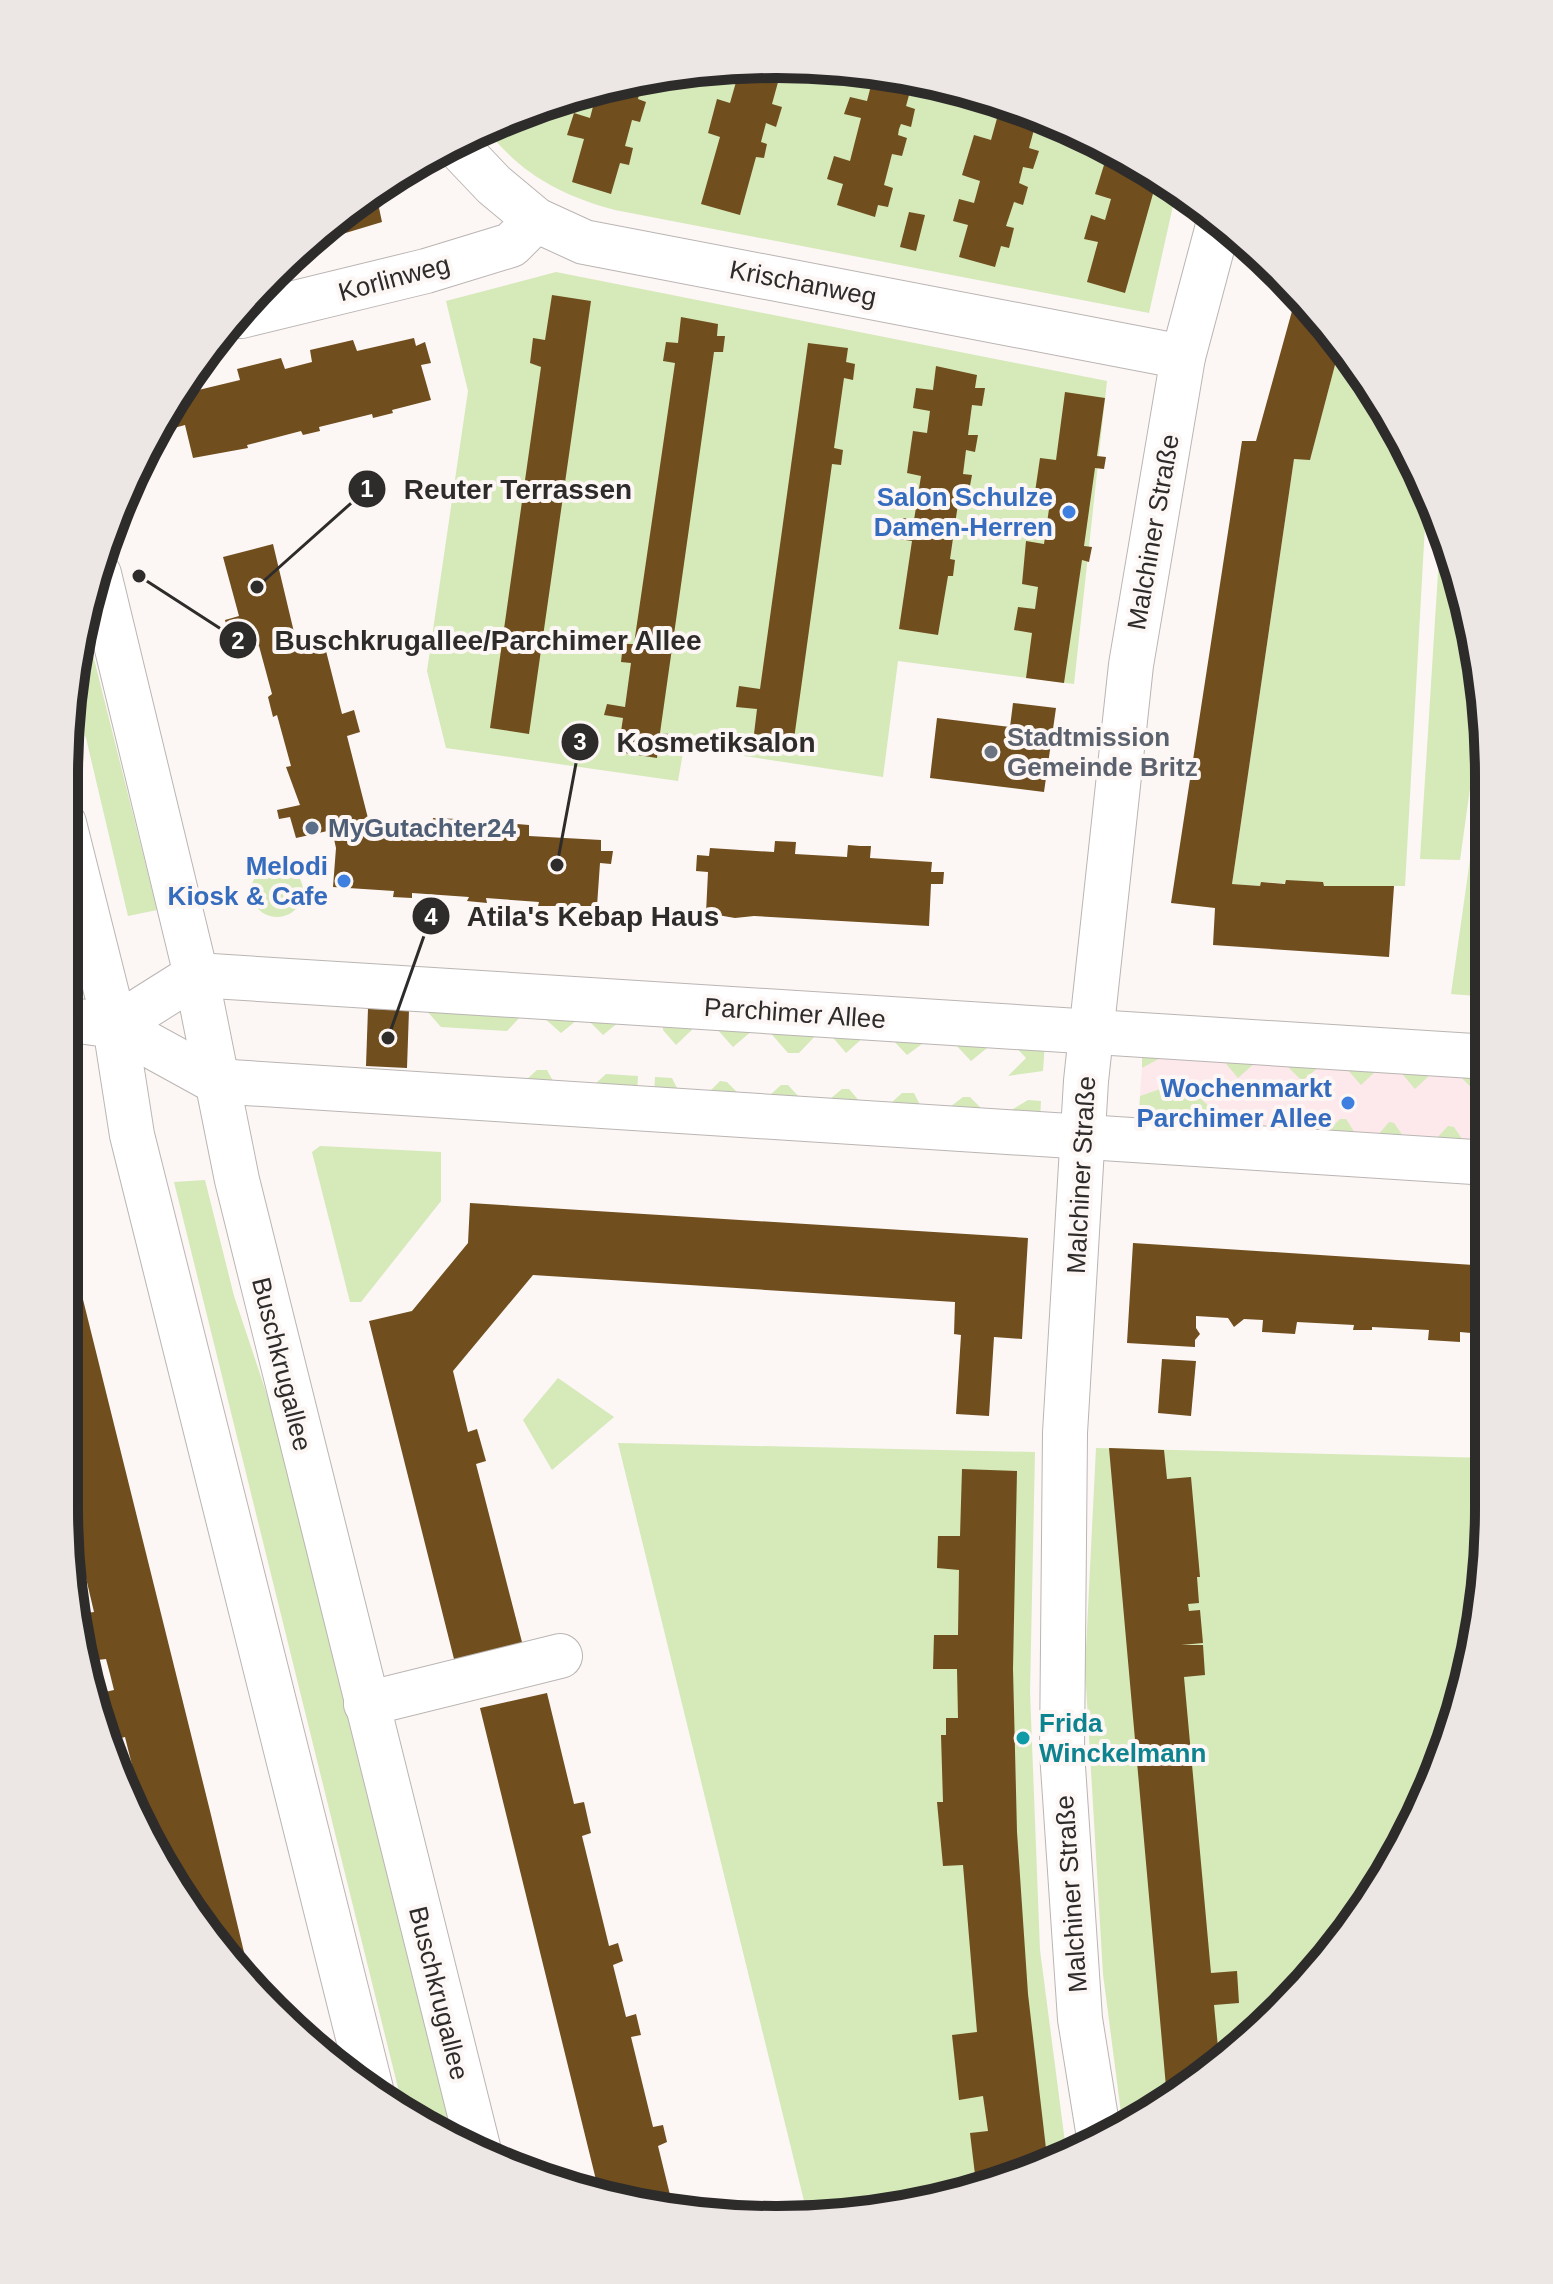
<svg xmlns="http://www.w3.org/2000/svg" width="1553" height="2284" font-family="Arial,sans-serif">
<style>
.commercial{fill:#fde8eb}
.green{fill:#d5e9b9}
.building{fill:#704e1e}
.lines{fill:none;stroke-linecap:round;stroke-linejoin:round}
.minor-casing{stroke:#bab5b3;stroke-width:46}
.major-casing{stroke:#bab5b3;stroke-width:46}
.minor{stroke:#fff;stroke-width:44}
.major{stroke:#fff;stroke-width:44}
.shop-dot{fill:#3f7fe0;stroke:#fcf6f4;stroke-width:3}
.worship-dot{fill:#6b7280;stroke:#fcf6f4;stroke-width:3}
.service-dot{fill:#5c6f8a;stroke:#fcf6f4;stroke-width:3}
.culture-dot{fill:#0f9aa8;stroke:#fcf6f4;stroke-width:3}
.labels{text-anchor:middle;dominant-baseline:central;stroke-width:8;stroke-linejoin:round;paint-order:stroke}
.street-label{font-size:26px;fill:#2e2c2b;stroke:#fcf6f4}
.shop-label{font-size:26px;font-weight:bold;fill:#366cbe;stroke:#fcf6f4;text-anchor:end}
.worship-label{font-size:26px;font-weight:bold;fill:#5b616d;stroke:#fcf6f4;text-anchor:start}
.service-label{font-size:26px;font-weight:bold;fill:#4e5e75;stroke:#fcf6f4;text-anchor:start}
.culture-label{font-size:26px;font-weight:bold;fill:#0d838f;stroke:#fcf6f4;text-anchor:start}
.rim{fill:none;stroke:#2e2c2b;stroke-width:10}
.leader{fill:none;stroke:#2e2c2b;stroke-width:3}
.callout-dot{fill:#2e2c2b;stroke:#fcf6f4;stroke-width:3}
.mark-label{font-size:24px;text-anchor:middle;font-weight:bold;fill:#fff}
.callout-label{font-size:28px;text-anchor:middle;font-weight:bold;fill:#2e2c2b;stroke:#fcf6f4;stroke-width:8;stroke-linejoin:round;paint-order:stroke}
</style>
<rect width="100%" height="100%" fill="#fcf6f4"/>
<polygon class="commercial" points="1164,1056 1458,1074 1474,1092 1489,1080 1489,1141 1463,1140 1454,1127 1438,1138 1293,1129 1284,1115 1277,1114 1266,1128 1229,1125 1215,1110 1173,1084 1140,1096 1142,1068"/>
<g class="green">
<path d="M 776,64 L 915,78 L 1049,118 L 1172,184 L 1177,188 L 1149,313 L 615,210 C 560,195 521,174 485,128 L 503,118 L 637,78 Z"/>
<polygon points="556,272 1107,381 1074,684 898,661 883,777 684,747 678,781 446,748 427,671 468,391 446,301"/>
<polygon points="1340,346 1369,380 1427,489 1405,886 1376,886 1374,889 1261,882 1260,886 1232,884 1294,459 1310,459"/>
<polygon points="1441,525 1475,637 1482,703 1460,860 1420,859"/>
<polygon points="84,619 157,910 128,916 86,738 71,710 78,638"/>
<polygon points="1486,746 1489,777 1489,997 1451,994"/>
<circle cx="277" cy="891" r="26"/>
<polygon points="419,1002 619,1022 603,1035 587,1019 577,1020 561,1033 543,1017 522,1015 507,1031 441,1027"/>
<polygon points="664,1017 1045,1041 1043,1071 1008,1076 1026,1058 1014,1045 992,1044 971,1061 954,1043 926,1041 907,1055 890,1037 865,1036 846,1053 830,1034 818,1033 799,1053 788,1053 768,1030 753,1030 733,1047 716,1028 696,1026 676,1045 663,1030"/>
<polygon points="1142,1048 1489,1070 1489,1080 1475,1092 1458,1074 1433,1072 1415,1089 1399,1070 1378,1069 1361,1085 1346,1068 1320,1066 1302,1081 1285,1064 1256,1062 1238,1078 1222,1059 1164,1056 1142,1068"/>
<polygon points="537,1070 547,1070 554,1083 594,1085 606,1074 638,1076 637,1095 526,1080"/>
<polygon points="655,1077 672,1078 678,1090 709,1092 720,1081 727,1082 738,1093 769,1096 781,1085 788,1085 799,1097 830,1099 842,1089 849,1089 860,1102 890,1104 902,1093 914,1093 920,1105 950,1107 963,1097 970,1097 982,1109 1010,1111 1028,1100 1041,1101 1040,1120 654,1095"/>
<polygon points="1174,1084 1186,1085 1229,1125 1266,1128 1277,1114 1284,1115 1294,1129 1328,1131 1340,1119 1346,1119 1355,1133 1378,1135 1389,1122 1394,1123 1403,1136 1437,1138 1448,1126 1454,1127 1463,1140 1138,1127 1140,1096"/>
<polygon points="320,1146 441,1152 441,1201 361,1302 350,1302 312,1152"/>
<polygon points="205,1180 234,1296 288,1458 459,2140 403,2108 174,1182"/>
<polygon points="558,1378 614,1417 552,1470 523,1420"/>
<polygon points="618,1443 1035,1452 1030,1692 1040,1950 1066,2150 916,2206 807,2213"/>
<polygon points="1096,1448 1489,1458 1489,1508 1475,1646 1415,1823 1281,2011 1123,2128 1103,1974 1085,1669"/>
</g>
<g class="building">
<polygon points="776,64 789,65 786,76 780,75 772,104 782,107 776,127 766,123 761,142 767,144 764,158 756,157 740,215 701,204 720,137 708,133 717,99 730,103 740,68"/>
<polygon points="874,74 914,77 906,106 915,109 911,127 901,124 899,129 898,135 907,138 902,156 892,154 884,185 893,188 888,207 878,205 875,217 837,205 843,184 827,179 834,156 850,161 861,118 844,114 850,97 867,101"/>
<polygon points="651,76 650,82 642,80 638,99 646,102 640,122 632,120 625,146 633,148 629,165 620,163 611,194 572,182 584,139 567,135 574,113 590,118 595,99 581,95"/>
<polygon points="1001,104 1038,115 1029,148 1039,151 1033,169 1023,167 1019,183 1028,187 1023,205 1014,202 1006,226 1014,228 1009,248 1001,246 995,267 959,257 968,225 953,221 959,199 974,203 980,181 962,175 974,135 991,140"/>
<polygon points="1108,152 1158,176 1125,293 1087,282 1098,242 1084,239 1091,215 1105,220 1111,199 1095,194"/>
<polygon points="375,189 382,222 329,238 328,234 316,238"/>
<polygon points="909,212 925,215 916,251 900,247"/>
<polygon points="1297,293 1340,346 1310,460 1294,459 1232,884 1260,886 1261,882 1285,884 1286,880 1323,882 1324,886 1394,886 1389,957 1213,945 1215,908 1171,903 1242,441 1256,441"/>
<polygon points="552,295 591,301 529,734 490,728 541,367 530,363 533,338 545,340"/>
<polygon points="681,317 718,324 717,336 725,336 723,352 714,352 660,733 668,734 666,749 658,749 657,758 618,752 623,718 604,715 607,704 625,707 631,663 621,662 623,644 634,644 675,363 663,361 666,342 678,343"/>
<polygon points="414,338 416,346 425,342 431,363 421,365 431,400 392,410 393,413 373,418 372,414 319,427 320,431 303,435 301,431 247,445 248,448 193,458 185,425 174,428 171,414 186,393 240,380 237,369 281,358 285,369 312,362 310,350 353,340 357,351"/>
<polygon points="808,343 848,348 846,362 855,364 853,380 844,378 834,448 843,450 841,465 832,464 794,739 754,734 757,709 736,707 739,686 760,689"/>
<polygon points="936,366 977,375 975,388 985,388 982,406 972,405 968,435 978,435 975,452 966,450 963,474 972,475 969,491 960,490 950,559 955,560 953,576 948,576 938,635 899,629 912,541 899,539 903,518 914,520 921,476 907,473 913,431 927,433 930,411 913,408 916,388 933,390"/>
<polygon points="1065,392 1105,398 1097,456 1106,457 1104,469 1095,468 1084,546 1092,547 1089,562 1082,560 1064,683 1026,678 1032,633 1014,630 1018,607 1035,609 1038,587 1022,584 1026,541 1044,544 1050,502 1034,499 1040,458 1056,460"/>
<polygon points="273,544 298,649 324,643 342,714 354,710 360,732 347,736 370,826 431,830 433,818 457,819 456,832 503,834 505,823 529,825 529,836 601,840 601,851 613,851 611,864 600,863 597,906 538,906 539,902 486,898 487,903 467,901 469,897 412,893 412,898 393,897 394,891 333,887 336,848 332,830 296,838 290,817 279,819 277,810 300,805 286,767 291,766 277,715 273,717 268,697 272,694 259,646 234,654 225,620 239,616 223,557"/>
<polygon points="1013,703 1056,708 1044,792 930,778 937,718 1010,727"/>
<polygon points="775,841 796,842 795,854 847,857 848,845 860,846 871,846 870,858 932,862 931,872 944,872 943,884 931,884 929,926 754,916 735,918 706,913 708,872 696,871 697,855 709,856 710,848 774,852"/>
<polygon points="368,1009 409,1010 407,1068 366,1066"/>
<polygon points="470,1203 1028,1238 1022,1339 994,1337 989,1416 956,1414 961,1335 954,1334 955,1302 533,1275 453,1371 468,1432 477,1429 486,1461 476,1464 523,1646 455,1663 369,1321 412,1311 468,1243"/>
<polygon points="65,1227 211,1815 249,1973 184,1904 145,1817 142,1818 131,1795 125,1771 133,1769 125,1737 117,1739 105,1692 114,1690 110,1674 106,1659 97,1660 86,1613 94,1612 86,1578 77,1580 68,1531 74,1529 64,1499"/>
<polygon points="1133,1243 1489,1266 1489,1340 1482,1334 1460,1332 1460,1342 1428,1340 1429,1330 1372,1327 1372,1330 1353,1330 1354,1325 1297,1322 1295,1334 1262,1332 1263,1320 1244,1319 1234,1327 1228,1318 1196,1316 1196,1328 1200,1334 1195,1340 1195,1347 1127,1343"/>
<polygon points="1162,1359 1196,1361 1191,1416 1158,1413"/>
<polygon points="1109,1448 1164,1450 1167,1479 1191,1477 1200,1577 1197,1577 1199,1603 1188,1604 1189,1611 1200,1610 1203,1643 1181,1645 1203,1645 1205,1675 1184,1677 1202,1874 1211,1973 1237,1971 1239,2003 1214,2005 1219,2058 1167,2098"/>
<polygon points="962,1469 1017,1471 1013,1669 1017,1832 1028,1994 1047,2157 976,2183 970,2133 988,2131 983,2096 959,2100 952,2035 977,2032 963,1865 943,1866 937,1802 943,1802 941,1735 946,1735 946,1718 958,1718 957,1669 933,1669 934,1635 958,1635 959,1570 937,1568 938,1536 960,1536"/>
<polygon points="547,1693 574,1804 584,1802 591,1833 582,1836 609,1946 618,1943 623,1961 613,1965 626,2017 636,2014 641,2035 631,2037 653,2127 663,2125 667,2142 658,2146 671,2199 681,2197 683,2208 598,2188 480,1708"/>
</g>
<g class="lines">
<defs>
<g id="minor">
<polyline points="455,144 494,185 536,220 584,242 1183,357"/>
<polyline points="241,316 426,271 511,245 536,220"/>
<polyline points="64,1019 115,1026 215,1081 1489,1163"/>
<polyline points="115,1026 196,975 1489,1057"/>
<polyline points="366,1704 560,1656"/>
<polyline points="1099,2137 1080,2019 1062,1752 1065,1433 1086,1081 1131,665 1183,357 1219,222"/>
</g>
<g id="major">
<polyline points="99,574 196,975 237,1180 479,2151"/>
<polyline points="64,823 115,1026 132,1135 371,2089"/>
</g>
</defs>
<use href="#minor" class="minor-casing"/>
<use href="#major" class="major-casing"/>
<use href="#minor" class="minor"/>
<use href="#major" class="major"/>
</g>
<g class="shop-dot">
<circle cx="1069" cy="512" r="8"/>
<circle cx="344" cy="881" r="8"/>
<circle cx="1348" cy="1103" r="8"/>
</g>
<circle class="worship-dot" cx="991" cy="752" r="8"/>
<circle class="service-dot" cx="312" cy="828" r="8"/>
<circle class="culture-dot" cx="1023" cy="1738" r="8"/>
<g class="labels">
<g class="street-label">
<text transform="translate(394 278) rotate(-15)">Korlinweg</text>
<text transform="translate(803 283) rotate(11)">Krischanweg</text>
<text transform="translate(1153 532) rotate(-80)">Malchiner Straße</text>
<text transform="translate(795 1013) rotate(4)">Parchimer Allee</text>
<text transform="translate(1081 1175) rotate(-87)">Malchiner Straße</text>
<text transform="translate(282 1364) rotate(76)">Buschkrugallee</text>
<text transform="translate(1071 1894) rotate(-94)">Malchiner Straße</text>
<text transform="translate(439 1993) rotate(76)">Buschkrugallee</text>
</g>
<g class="shop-label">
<text x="1053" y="497">Salon Schulze<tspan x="1053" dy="30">Damen-Herren</tspan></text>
<text x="328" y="866">Melodi<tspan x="328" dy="30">Kiosk &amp; Cafe</tspan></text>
<text x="1332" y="1088">Wochenmarkt<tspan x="1332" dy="30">Parchimer Allee</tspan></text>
</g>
<g class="worship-label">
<text x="1007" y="737">Stadtmission<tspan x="1007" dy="30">Gemeinde Britz</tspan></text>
</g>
<g class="service-label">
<text x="328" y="828">MyGutachter24</text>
</g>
<g class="culture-label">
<text x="1039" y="1723">Frida<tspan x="1039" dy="30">Winckelmann</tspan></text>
</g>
</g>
<path d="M0 0H1553V2284H0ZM776 78H777A698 698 0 0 1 1475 776V1508A698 698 0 0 1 777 2206H776A698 698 0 0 1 78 1508V776A698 698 0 0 1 776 78Z" fill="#ece6e4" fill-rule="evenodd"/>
<path class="rim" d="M776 78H777A698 698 0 0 1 1475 776V1508A698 698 0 0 1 777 2206H776A698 698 0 0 1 78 1508V776A698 698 0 0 1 776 78Z"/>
<path class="leader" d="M257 587L367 489M139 576L238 640M557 865L580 742M388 1038L431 916"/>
<g class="callout-dot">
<circle cx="257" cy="587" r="8"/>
<circle cx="139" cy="576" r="8"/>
<circle cx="557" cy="865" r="8"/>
<circle cx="388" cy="1038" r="8"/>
<circle cx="367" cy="489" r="20"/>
<circle cx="238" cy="640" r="20"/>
<circle cx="580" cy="742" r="20"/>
<circle cx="431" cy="916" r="20"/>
</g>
<g class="mark-label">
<text x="367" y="497">1</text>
<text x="238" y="649">2</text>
<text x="580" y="750">3</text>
<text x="431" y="925">4</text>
</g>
<g class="callout-label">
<text x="518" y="499">Reuter Terrassen</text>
<text x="488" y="650">Buschkrugallee/Parchimer Allee</text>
<text x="716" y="752">Kosmetiksalon</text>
<text x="593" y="926">Atila's Kebap Haus</text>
</g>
</svg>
